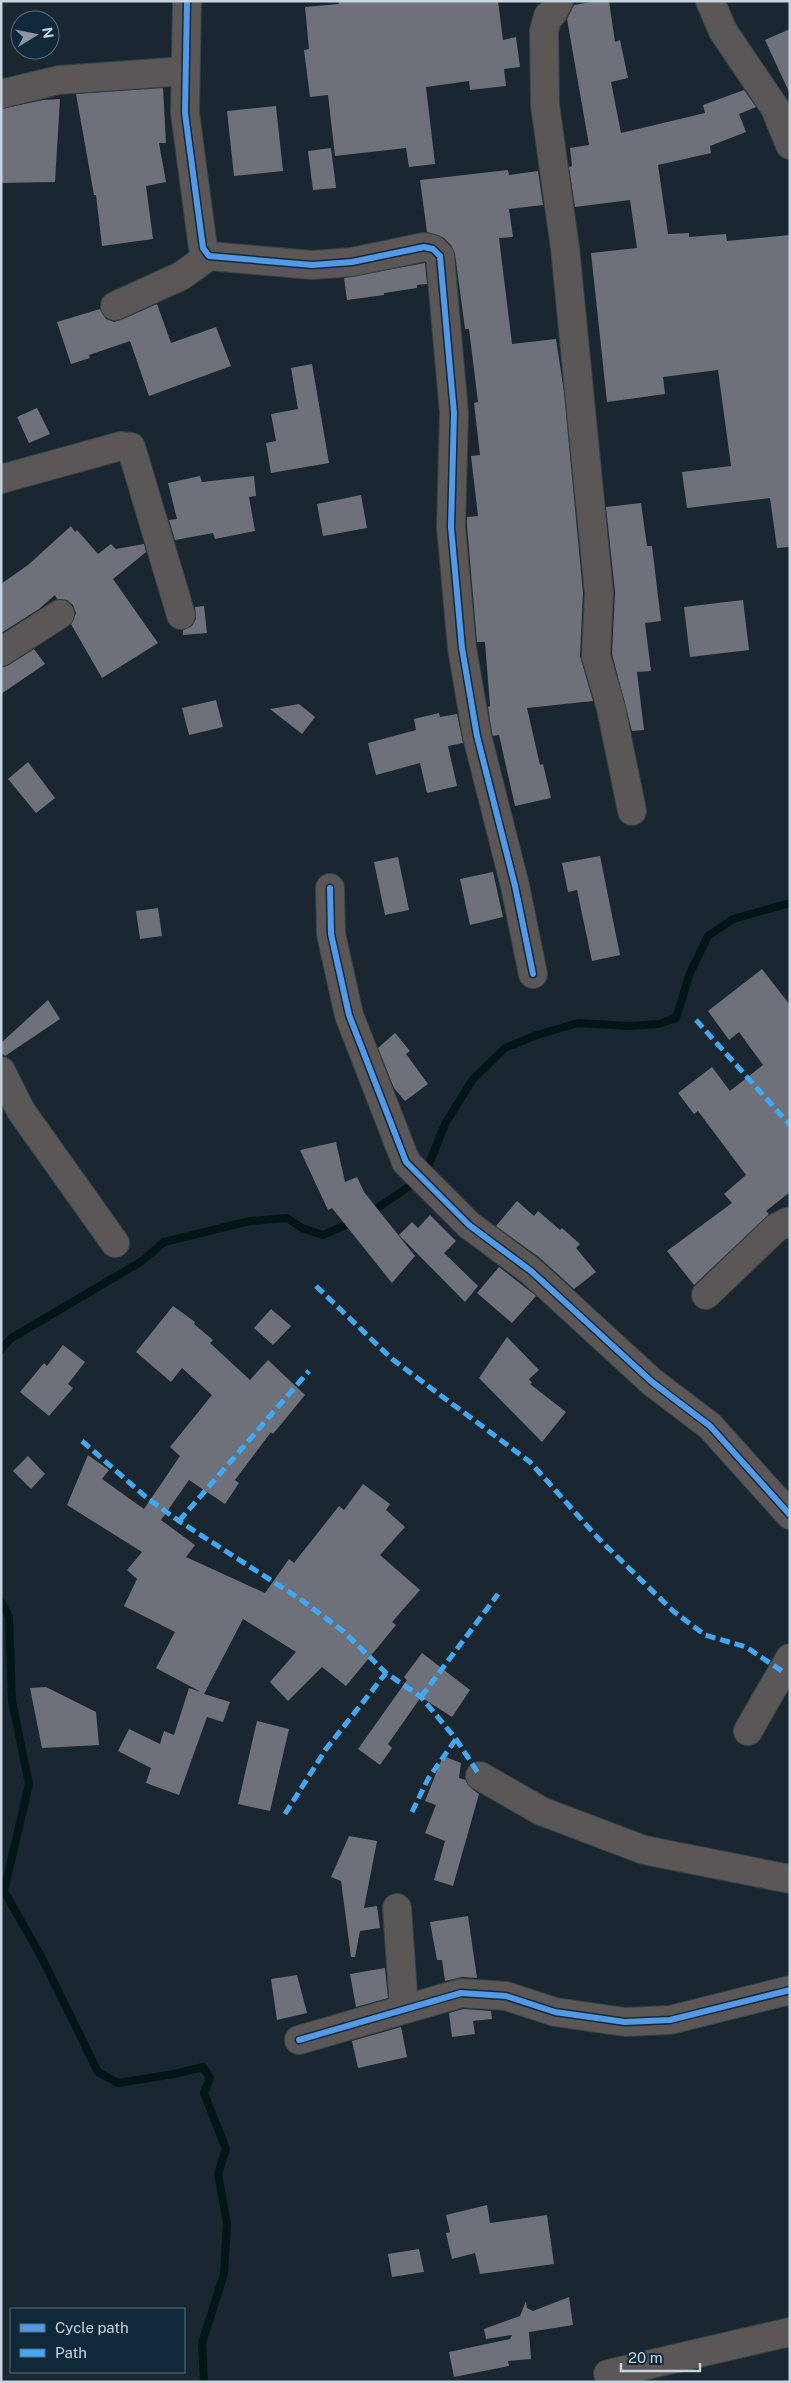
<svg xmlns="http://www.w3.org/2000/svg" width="791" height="2383" font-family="'Public Sans',sans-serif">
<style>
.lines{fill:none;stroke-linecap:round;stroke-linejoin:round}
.stream{stroke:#031517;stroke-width:8}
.building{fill:#6e717a}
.minor-casing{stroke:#37424a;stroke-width:30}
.minor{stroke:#5a5756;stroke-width:28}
.quiet{stroke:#3fa9f5;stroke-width:5;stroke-dasharray:10 5;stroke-linecap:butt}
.cycleway-casing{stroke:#10293a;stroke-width:9}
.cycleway{stroke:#5399e6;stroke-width:6}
</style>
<rect width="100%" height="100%" fill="#1a2730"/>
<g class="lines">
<g class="stream">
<polyline points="370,1213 420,1179 427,1169 445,1124 473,1079 505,1048 537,1035 578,1023 630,1026 659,1024 676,1018 690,973 708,936 733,919 790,903"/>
<polyline points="1,1350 10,1339 142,1261 164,1242 250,1221 287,1218 302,1228 323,1235 353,1222"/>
<polyline points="1,1601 9,1617 12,1701 29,1784 4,1891 43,1960 98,2072 118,2083 174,2074 203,2067 210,2078 204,2093 226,2149 218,2174 227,2223 224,2274 202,2343 204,2382"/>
</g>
</g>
<g class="building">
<polygon points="338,1 498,1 503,40 516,37 520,67 504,69 506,86 470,90 469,81 426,87 435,164 409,167 406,148 335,156 328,95 310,97 304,50 309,49 305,7 339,4"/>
<polygon points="597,1 609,1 615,42 620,40 628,78 611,82 621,133 705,113 703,105 744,90 756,107 739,114 746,132 710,146 711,153 658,165 668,234 689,233 689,237 726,234 727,241 790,235 790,547 777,548 770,498 687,508 682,472 731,466 718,370 663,377 665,394 607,402 591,253 637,248 630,200 575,207 569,167 572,166 570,148 589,145 567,19 574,5"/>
<polygon points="790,29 790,94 765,40"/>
<polygon points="163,88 166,143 159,143 166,182 146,186 153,239 102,246 96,195 94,195 76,94"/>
<polygon points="60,99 55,182 1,183 1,109 43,100"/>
<polygon points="276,106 283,171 234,176 227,111"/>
<polygon points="331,148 336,188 313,190 308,151"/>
<polygon points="508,170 509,175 538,171 543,205 509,209 513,237 499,238 512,344 556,339 564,392 583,593 580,656 593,701 527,708 540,765 543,764 551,798 515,806 499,735 493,736 492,733 488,707 490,706 485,642 477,642 467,526 467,517 478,516 471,456 480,455 474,403 478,402 469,329 465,329 455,254 451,245 444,238 427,232 420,180"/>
<polygon points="425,263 427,284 417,285 417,288 384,293 384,295 347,300 344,278"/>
<polygon points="157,304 171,343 216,327 231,366 149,396 130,341 89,355 90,358 71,364 57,322 100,309 106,319 114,322 121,320"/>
<polygon points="312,364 329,463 271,473 266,443 276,441 271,414 298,409 291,368"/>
<polygon points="37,408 50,434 29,443 17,417"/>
<polygon points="200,476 202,482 254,476 256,496 249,497 255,531 215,539 213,533 175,540 169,520 177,519 168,483"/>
<polygon points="361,495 367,528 323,536 317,504"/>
<polygon points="641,503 647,546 652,546 661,621 645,623 651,671 637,672 644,730 632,731 612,654 615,592 606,507"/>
<polygon points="71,526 75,532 77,530 98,554 111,544 116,549 144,544 146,552 113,579 158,643 102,678 71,624 76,613 73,605 67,600 57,599 55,595 39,609 1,633 1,584 28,565"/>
<polygon points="743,600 749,650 690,657 684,607"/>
<polygon points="204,606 207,633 183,635 183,630 192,626 196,619 195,607"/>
<polygon points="34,649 45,664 1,694 1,668 9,665"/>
<polygon points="216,700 223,727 189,735 182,708"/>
<polygon points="299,704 315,717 302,734 270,709"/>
<polygon points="439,713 440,717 457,714 463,743 448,746 457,786 427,793 420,763 376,775 368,743 416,730 414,719"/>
<polygon points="28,762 55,798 36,813 8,779"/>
<polygon points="600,856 620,955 592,961 577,890 568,892 562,863"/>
<polygon points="398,857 409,910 385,915 374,862"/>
<polygon points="493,872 503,917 470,925 460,879"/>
<polygon points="158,908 162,936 140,939 136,911"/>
<polygon points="762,969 790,1005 790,1192 766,1211 769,1214 694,1285 667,1251 732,1203 724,1194 746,1175 698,1111 694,1114 678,1093 712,1067 730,1091 763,1065 739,1032 729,1040 708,1011"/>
<polygon points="48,1000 60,1019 5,1056 1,1052 1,1043"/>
<polygon points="395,1033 410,1051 406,1054 428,1084 405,1101 394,1088 378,1048"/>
<polygon points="336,1142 345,1182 357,1177 364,1192 415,1256 392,1283 332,1208 328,1210 300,1150"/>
<polygon points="517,1201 534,1216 538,1211 560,1230 562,1228 580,1244 576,1248 596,1272 574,1289 540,1258 496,1226"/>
<polygon points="430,1215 456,1241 444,1253 478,1286 465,1302 399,1235 412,1222 418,1228"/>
<polygon points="499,1267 536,1296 512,1323 477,1293"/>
<polygon points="173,1306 195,1322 194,1324 213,1340 210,1343 250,1380 268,1360 305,1395 273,1434 271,1432 235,1480 239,1483 225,1504 189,1480 161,1520 195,1545 186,1557 265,1593 289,1559 294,1563 339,1506 344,1510 363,1484 390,1504 386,1510 405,1527 380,1555 420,1590 392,1622 396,1625 346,1686 322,1667 288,1701 270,1682 296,1652 243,1619 204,1694 230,1702 223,1722 207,1717 179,1795 146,1783 151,1768 118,1751 129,1729 160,1744 164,1731 174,1735 189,1688 201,1692 156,1668 175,1632 124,1606 137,1579 127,1570 142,1552 67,1505 88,1455 109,1470 102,1479 144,1509 180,1456 170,1447 212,1395 182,1368 171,1382 136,1352"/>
<polygon points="271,1309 291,1326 273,1345 254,1328"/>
<polygon points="507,1337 539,1370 529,1379 532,1383 530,1384 566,1412 542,1442 479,1378"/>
<polygon points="63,1345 85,1362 68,1384 73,1388 49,1416 20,1392 44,1363 47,1366"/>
<polygon points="28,1456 45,1474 31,1489 13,1471"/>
<polygon points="422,1653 470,1690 452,1717 421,1697 388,1744 392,1748 380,1765 358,1749 407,1680 404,1677"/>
<polygon points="46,1687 96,1712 99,1745 42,1748 30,1688"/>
<polygon points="257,1721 289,1729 270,1811 238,1804"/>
<polygon points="443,1756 461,1763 459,1778 466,1780 472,1789 479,1794 453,1886 434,1880 445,1841 425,1833 436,1805 425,1801"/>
<polygon points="349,1836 377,1841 364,1908 377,1906 380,1928 360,1931 355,1957 351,1957 341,1881 331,1877"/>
<polygon points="468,1916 477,1978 462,1977 445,1981 442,1960 437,1960 430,1922"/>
<polygon points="385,1968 388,1998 356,2007 350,1974"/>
<polygon points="297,1975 307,2013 277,2020 271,1979"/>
<polygon points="463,2009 491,2011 492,2019 473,2021 475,2034 452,2037 449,2013"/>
<polygon points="401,2027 407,2057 358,2068 352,2041"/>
<polygon points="487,2205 490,2223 547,2215 554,2264 480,2274 475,2253 452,2259 446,2233 450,2232 446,2215"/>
<polygon points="419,2249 424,2272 392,2277 388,2254"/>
<polygon points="569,2297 573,2325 529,2332 531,2359 508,2361 509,2366 454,2377 449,2352 510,2339 512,2335 486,2339 484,2329 520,2316 526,2301 527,2308 533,2311"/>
</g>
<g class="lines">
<defs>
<g id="minor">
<polyline points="187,1 185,113 203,248 209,256 312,265 352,262 424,247 433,249 440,256 454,413 451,527 462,648 477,736 515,886 533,974"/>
<polyline points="559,1 552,14 548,16 544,31 545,105 565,248 599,593 596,656 611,708 632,811"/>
<polyline points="710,1 723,31 775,108 790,145"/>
<polyline points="1,94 59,80 185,71"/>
<polyline points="115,306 181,276 209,256"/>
<polyline points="1,479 121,446 131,447 181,615"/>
<polyline points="1,652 60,614"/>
<polyline points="330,888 331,934 349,1015 406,1162 469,1225 531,1271 652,1382 710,1426 790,1515"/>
<polyline points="1,1071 21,1111 115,1243"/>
<polyline points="706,1295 776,1228 787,1222 790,1224"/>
<polyline points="748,1731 790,1658"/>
<polyline points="480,1776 541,1811 644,1850 790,1879"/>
<polyline points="397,1908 404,2008"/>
<polyline points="299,2040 461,1993 506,1996 555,2012 625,2022 670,2020 790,1990"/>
<polyline points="608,2374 790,2332"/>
</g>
</defs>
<use href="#minor" class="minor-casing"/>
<use href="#minor" class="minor"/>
<g class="quiet">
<polyline points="696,1020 790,1125"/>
<polyline points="316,1286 392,1359 530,1462 599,1539 673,1611 705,1635 746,1647 782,1671"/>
<polyline points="82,1441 147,1498 179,1521 300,1599 344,1632 386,1673 421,1697 456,1739 480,1776"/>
<polyline points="179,1521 309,1371"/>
<polyline points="421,1697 498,1594"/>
<polyline points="412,1812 428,1779 456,1739"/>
<polyline points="285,1814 326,1749 386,1673"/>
</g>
<defs>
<g id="cycleway">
<polyline points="187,1 185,113 203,248 209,256 312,265 352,262 424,247 433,249 440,256 454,413 451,527 462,648 477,736 515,886 533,974"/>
<polyline points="330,888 331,934 349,1015 406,1162 469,1225 531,1271 652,1382 710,1426 790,1515"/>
<polyline points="299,2040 461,1993 506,1996 555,2012 625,2022 670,2020 790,1990"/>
</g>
</defs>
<use href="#cycleway" class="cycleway-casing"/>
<use href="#cycleway" class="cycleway"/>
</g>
<rect width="791" height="2383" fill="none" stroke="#c7d5e0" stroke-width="5"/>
<rect x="10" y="2308" width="175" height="65" fill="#10293a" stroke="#596e7c"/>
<rect x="20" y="2324" width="25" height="8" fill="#5399e6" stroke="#596e7c"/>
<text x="55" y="2333" font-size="15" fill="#c7d5e0">Cycle path</text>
<rect x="20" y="2349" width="25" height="8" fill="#3fa9f5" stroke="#596e7c"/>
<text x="55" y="2358" font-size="15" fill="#c7d5e0">Path</text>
<g transform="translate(35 35) rotate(80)"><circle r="24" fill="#10293a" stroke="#596e7c"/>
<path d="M0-4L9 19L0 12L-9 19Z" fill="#8a98a2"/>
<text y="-8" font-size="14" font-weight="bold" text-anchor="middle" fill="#c7d5e0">N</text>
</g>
<path d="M621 2363v8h79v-8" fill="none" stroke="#c7d5e0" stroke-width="2.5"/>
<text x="628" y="2363" font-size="15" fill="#c7d5e0" stroke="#10293a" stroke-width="4" paint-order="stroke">20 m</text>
</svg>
